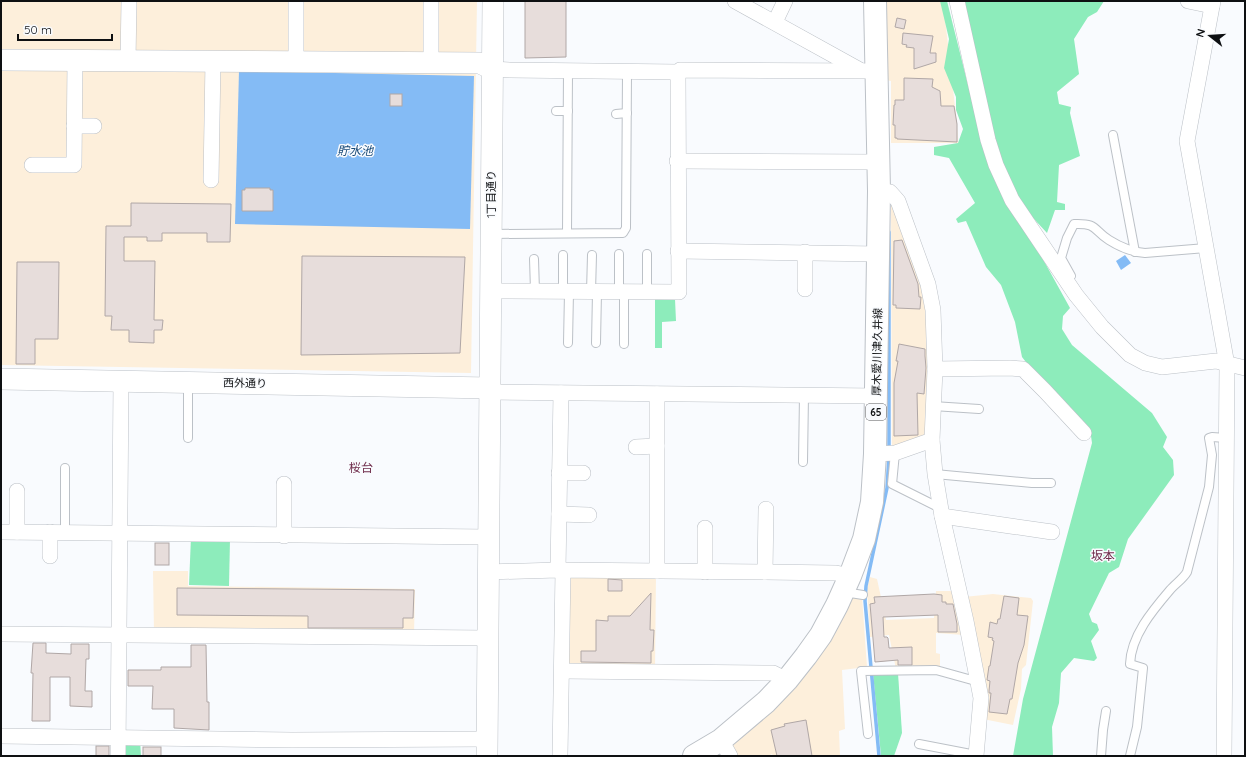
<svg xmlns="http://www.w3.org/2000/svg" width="1246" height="757" font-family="Quicksand,'Noto Sans JP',sans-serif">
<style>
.industrial{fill:#fdefdb}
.green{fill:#8decbb}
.water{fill:#84bbf5}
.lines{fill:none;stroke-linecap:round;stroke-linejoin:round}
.stream{stroke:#84bbf5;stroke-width:3.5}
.building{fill:#e7dddb;stroke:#b0a7a6}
.lane-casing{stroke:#bcc1c7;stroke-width:10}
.street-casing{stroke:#bcc1c7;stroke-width:16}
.secondary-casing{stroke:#bcc1c7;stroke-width:22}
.primary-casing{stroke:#bcc1c7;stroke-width:24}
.lane{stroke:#fff;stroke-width:8}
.street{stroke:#fff;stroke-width:15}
.secondary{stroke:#fff;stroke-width:21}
.primary{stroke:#fff;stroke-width:22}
.labels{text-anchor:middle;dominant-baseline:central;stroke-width:3;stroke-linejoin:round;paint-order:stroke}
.shield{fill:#f9fbfe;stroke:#545659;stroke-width:1}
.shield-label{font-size:10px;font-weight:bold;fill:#0e1012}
.street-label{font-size:11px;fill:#0e1012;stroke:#f9fbfe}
.water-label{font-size:12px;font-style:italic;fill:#184a78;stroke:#f9fbfe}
.neighbourhood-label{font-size:12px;fill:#702e4c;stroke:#f9fbfe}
</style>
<rect width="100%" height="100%" fill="#f9fbfe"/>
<g class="industrial">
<polygon points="1,1 477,1 471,373 1,365"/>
<polygon points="882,1 943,1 957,124 958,143 891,143 891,81 886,80"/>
<polygon points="891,200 893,200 930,315 928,439 892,450"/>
<polygon points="153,571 188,571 188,586 415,589 414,635 154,633"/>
<polygon points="656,575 655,669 564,669 565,577"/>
<polygon points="870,577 877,579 886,620 934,618 936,591 954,591 964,635 936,633 936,653 940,654 940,668 896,669 889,635 870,637 867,589"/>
<polygon points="993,594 1031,598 1033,601 1026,665 1022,669 1021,689 1013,725 983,719 964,597"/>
<polygon points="849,596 862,597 867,667 842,670 845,729 839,731 840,756 773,756 772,754 768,756 733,756 730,742"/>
</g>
<g class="green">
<polygon points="940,1 947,1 978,125 965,1 1104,1 1097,12 1088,17 1074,39 1079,74 1057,92 1059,104 1071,107 1070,113 1080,156 1059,165 1057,202 1065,204 1065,210 1055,210 1047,233 1034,219 1024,225 1070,308 1063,316 1062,329 1072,345 1152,413 1167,437 1163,447 1173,460 1174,475 1128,539 1119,567 1109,573 1089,614 1092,622 1097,624 1099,630 1091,641 1097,658 1094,661 1074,658 1061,673 1059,703 1052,727 1053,756 1013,756 1023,699 1092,443 1091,436 1036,375 1022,357 1015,322 1001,285 986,267 966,221 958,223 956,219 975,203 949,158 934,155 934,147 958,143 963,129 956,110 956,97 944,68 949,39"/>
<polygon points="655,296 675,299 676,321 662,322 662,348 655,348"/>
<polygon points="191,537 230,539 229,586 189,585"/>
<polygon points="873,673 898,673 902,733 894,756 881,756"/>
<polygon points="140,739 141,756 122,756 122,741"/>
</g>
<g class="water">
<polygon points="239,71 474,76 470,229 235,224"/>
<polygon points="1125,255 1131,263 1121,270 1116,261"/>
</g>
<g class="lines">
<g class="stream">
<polyline points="889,450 889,232"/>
<polyline points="879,756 865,601 866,586 887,488 889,456"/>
</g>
</g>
<g class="building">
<polygon points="525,1 566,1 566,57 525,58"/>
<polygon points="897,18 906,20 904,29 895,27"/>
<polygon points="903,33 933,36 930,53 936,53 936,62 914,69 914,48 906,47 907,45 902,44"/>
<polygon points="904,78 933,79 932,87 940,91 941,106 954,106 957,124 957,142 897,139 897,138 895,138 895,125 893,125 894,105 895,105 895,100 904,100"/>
<rect x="390" y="94" width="12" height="12"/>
<polygon points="245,188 270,188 270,190 273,190 273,211 242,211 242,190 245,190"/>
<polygon points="131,203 231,204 230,242 207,242 207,233 162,233 162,241 147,241 147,237 124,237 124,261 155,261 154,320 163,320 162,330 154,330 154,343 129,342 129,330 111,330 112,316 105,316 106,226 131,226"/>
<polygon points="902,240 918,284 919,297 921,297 920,309 896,308 896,305 893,305 894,241"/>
<polygon points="302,256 465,257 460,353 301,355"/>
<polygon points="17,262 59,262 58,339 35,339 35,364 16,364"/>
<polygon points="899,344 925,349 925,356 926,368 924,394 917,393 918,435 894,436 894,383 898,361 896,361"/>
<rect x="155" y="543" width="14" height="22"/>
<polygon points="608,579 622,580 622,591 608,591"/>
<polygon points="177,588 414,590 413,618 403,618 403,628 308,628 308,616 177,615"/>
<polygon points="651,593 650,630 654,630 653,651 651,651 651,663 581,662 581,651 596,651 596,620 608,621 608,616 630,616"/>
<polygon points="934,594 942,595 942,602 946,602 946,604 953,604 957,624 957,632 938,632 938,615 883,617 884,637 887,637 888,638 889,648 912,647 912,665 898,665 898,660 875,662 870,604 875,603 874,597"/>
<polygon points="1004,596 1019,598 1017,615 1028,616 1024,645 1018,663 1012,699 1010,699 1007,714 989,712 991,693 989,693 989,691 990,681 987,680 989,666 990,666 994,641 992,640 993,638 988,637 990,622 997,624 998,619 1000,619"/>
<polygon points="33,643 46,643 46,653 71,654 71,644 89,644 89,659 86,659 85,691 92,691 92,707 70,706 70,677 50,677 50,721 32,721 33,673 31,673"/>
<polygon points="191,645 206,645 207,702 209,702 209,730 174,728 174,709 152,709 153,686 128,686 128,670 161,670 161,667 191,667"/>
<polygon points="806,720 812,756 777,756 771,730 785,726 784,724"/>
<rect x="96" y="746" width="13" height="10"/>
<rect x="143" y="747" width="18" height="9"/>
</g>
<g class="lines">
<defs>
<g id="lane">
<polyline points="556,111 568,111"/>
<polyline points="616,114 627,113"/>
<polyline points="1113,135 1135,252"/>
<polyline points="567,233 568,71"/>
<polyline points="492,234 623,233 626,228 627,72"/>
<polyline points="647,254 647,292"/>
<polyline points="563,255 563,292"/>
<polyline points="534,259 535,291"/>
<path d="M 1071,276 L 1061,258 L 1067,238 L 1074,224 C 1098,223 1093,230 1109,240 C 1120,247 1133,252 1145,253 L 1206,248"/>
<polyline points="591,292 592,255"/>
<polyline points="619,292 619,254"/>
<polyline points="568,343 569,292"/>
<polyline points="596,343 597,292"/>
<polyline points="624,344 624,292"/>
<polyline points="933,406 979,409"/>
<polyline points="188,438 188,383"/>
<polyline points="895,453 892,484 940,508"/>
<polyline points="803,462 804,395"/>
<polyline points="935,474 1032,483 1051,483"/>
<polyline points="65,533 65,468"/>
<polyline points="844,592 863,595"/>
<polyline points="868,734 861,671 936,670 972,680 978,679"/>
<polyline points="919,744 976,755"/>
<polyline points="1101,756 1103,730 1106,711"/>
<path d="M 1130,756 L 1137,727 L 1143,668 L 1130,664 C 1131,636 1152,611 1170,590 C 1175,584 1183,579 1187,572 L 1209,487 L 1212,455 L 1209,438 L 1212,437 L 1226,438"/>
</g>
<g id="street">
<polyline points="296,1 296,62"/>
<polyline points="735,1 860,70"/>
<polyline points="957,1 988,140 996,165 1012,200 1076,295 1102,327 1130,355 1145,363 1162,367 1216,361 1245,368"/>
<polyline points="1188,1 1212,6"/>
<polyline points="1213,1 1187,141 1227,365 1224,756"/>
<polyline points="775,22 785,1"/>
<polyline points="128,61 129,1"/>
<polyline points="431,63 431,1"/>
<polyline points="492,69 510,70 678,72 680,70 876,71"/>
<polyline points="74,126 94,126"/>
<polyline points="677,161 878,162"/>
<polyline points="32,165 74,165 75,61"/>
<polyline points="211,180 213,61"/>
<polyline points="879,191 890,192 898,201 928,284 933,310 935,369 932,440 935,474 942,516 966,621 981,698 976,756"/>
<polyline points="678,251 878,254"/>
<polyline points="805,289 805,252"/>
<polyline points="490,291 679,292 678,72"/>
<polyline points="935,369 1010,368 1023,369 1045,391 1084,433"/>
<polyline points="490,392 877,396"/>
<polyline points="636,447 657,446"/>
<polyline points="875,454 895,453 932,440"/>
<polyline points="559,473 583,473"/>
<polyline points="559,514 589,515"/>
<polyline points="942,516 1052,532"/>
<polyline points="1,532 488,537"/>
<polyline points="17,532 17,491"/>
<polyline points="50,532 50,556"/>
<polyline points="284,536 284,484"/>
<polyline points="558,570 561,393"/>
<polyline points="657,571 657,394"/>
<polyline points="488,572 558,570 765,572 836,573 850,576"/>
<polyline points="705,572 705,528"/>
<polyline points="765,572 766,509"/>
<polyline points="1,634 488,638"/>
<polyline points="562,671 773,673 787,680"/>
<polyline points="1,736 292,740 487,739"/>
<polyline points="721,740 730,756"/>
<polyline points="118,756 121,381"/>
<polyline points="560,756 563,571"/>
</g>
<g id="secondary">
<polyline points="1,60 480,63 492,69"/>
<polyline points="1,379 490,388"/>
<polyline points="487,756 493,1"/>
</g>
<polyline id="primary" points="694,756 721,740 766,702 787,680 806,656 821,635 837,605 850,576 864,539 872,502 875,454 879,191 875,1"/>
</defs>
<use href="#lane" class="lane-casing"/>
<use href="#street" class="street-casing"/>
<use href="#secondary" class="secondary-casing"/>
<use href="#primary" class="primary-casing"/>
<use href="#lane" class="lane"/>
<use href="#street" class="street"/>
<use href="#secondary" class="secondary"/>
<use href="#primary" class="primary"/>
</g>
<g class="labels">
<rect class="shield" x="866" y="404" width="20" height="16" rx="3"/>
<g class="shield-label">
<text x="876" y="412">65</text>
</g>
<g class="street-label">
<text transform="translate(491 194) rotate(-90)">1丁目通り</text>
<text transform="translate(877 352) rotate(-89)">厚木愛川津久井線</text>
<text transform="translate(245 383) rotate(1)">西外通り</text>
</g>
<g class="water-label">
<text x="355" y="150">貯水池</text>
</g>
<g class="neighbourhood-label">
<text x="361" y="467">桜台</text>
<text x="1103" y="555">坂本</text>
</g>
</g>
<rect width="1246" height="757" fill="none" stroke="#0e1012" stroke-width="4"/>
<g transform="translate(1210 36) rotate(287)" stroke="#f9fbfe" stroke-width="3" paint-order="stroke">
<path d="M0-3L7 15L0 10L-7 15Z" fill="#0e1012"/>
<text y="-6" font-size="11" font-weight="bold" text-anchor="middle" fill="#0e1012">N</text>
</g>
<path d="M18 34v6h94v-6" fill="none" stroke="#0e1012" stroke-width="2"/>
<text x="24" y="34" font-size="12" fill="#0e1012" stroke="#f9fbfe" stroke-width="3" paint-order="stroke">50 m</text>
</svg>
